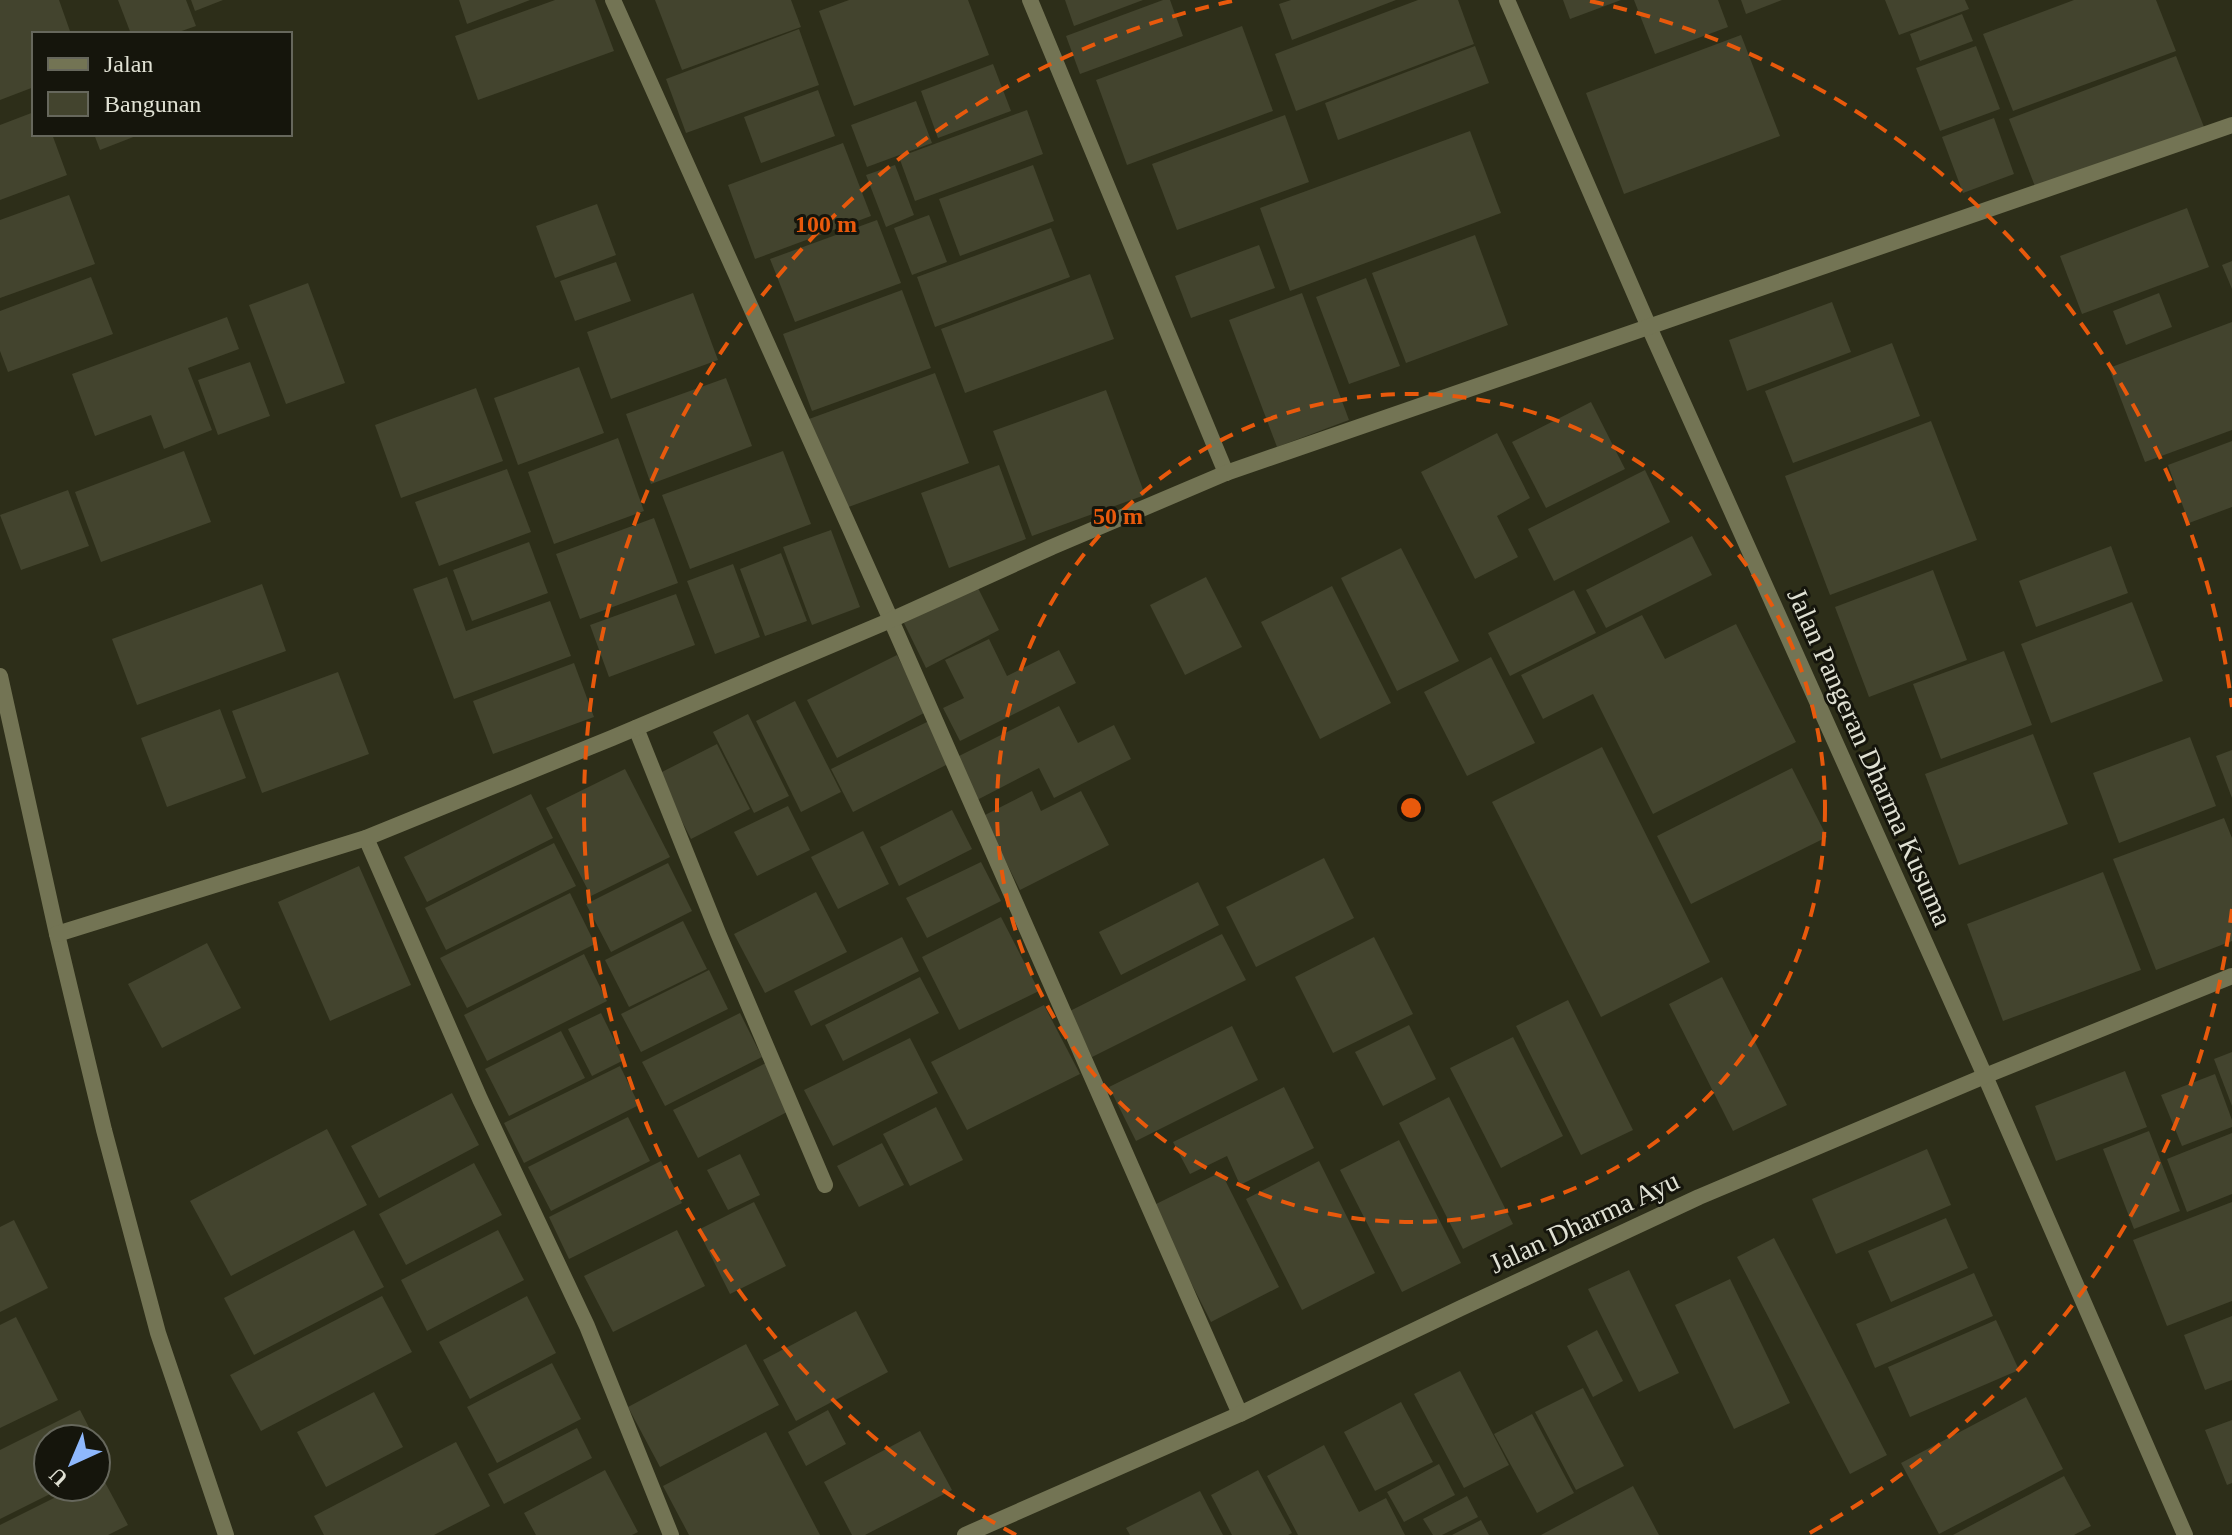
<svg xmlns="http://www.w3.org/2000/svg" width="2232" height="1535" font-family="Georgia,serif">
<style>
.building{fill:#43442e}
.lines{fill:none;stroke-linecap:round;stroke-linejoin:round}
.minor{stroke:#737454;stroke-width:16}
.ring{fill:none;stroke:#e8590c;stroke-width:4;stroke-dasharray:14 10}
.labels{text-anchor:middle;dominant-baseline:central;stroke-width:6;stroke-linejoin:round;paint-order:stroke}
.street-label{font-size:28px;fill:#e0e1d4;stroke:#15150c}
.centre{fill:#e8590c;stroke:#15150c;stroke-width:4}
.ring-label{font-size:24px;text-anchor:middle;font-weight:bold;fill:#e8590c;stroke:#15150c;stroke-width:6;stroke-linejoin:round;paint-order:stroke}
</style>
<rect width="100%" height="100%" fill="#2d2e19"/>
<g class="building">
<polygon points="0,0 59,0 71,34 34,34 34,87 0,100"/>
<polygon points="118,0 186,0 196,26 173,34 131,34"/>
<polygon points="191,0 223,0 195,11"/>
<polygon points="459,0 530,0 467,24"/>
<polygon points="555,0 595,0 614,51 478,100 455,36"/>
<polygon points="655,0 791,0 801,27 682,70"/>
<polygon points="849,0 968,0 989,55 854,106 819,11"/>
<polygon points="1065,0 1143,0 1074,26"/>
<polygon points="1163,0 1170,0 1183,36 1080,74 1066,36"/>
<polygon points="1291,0 1396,0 1292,40 1279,4"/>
<polygon points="1418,0 1458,0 1474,44 1296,111 1275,54"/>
<polygon points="1563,0 1621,0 1570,19"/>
<polygon points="1634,0 1718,0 1728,27 1655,54"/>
<polygon points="1741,0 1782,0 1746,14"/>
<polygon points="1885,0 1965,0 1969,9 1899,35"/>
<polygon points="2074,0 2156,0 2176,51 2013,111 1983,34"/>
<polygon points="1962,14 1973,41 1920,61 1910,34"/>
<polygon points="1242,26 1273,111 1127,165 1096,80"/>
<polygon points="799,29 819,85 686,133 666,79"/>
<polygon points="1741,35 1780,136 1624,194 1586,93"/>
<polygon points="1475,46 1489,83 1338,140 1325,103"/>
<polygon points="1976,46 2000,109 1940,131 1916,68"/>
<polygon points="2176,56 2204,127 2036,189 2009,119"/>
<polygon points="993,64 1011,111 938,138 921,91"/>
<polygon points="818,90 835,136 761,163 744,117"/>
<polygon points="916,101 932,143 867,167 851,125"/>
<polygon points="1027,110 1043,154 915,201 899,157"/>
<polygon points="34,112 34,134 52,134 67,175 0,200 0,125"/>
<polygon points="1285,115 1309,182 1177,230 1152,164"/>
<polygon points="1994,118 2014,174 1963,193 1942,137"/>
<polygon points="1470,131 1501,213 1290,291 1260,208"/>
<polygon points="94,134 141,134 100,150"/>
<polygon points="843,143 871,216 755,259 728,185"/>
<polygon points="895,165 914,215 886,227 866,175"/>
<polygon points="1033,165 1054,221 960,256 939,199"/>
<polygon points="69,195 95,264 0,298 0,220"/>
<polygon points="597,204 616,255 555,278 536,226"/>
<polygon points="2187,208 2209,267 2082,314 2060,256"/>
<polygon points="929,215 947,262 912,275 894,228"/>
<polygon points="877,220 901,283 795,322 770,259"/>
<polygon points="1051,228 1070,277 935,327 917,277"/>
<polygon points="1475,235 1508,325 1406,363 1372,273"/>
<polygon points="1259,245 1275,288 1191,318 1175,276"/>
<polygon points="2232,261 2232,289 2222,265"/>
<polygon points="616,262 631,301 575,321 560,281"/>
<polygon points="1090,274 1114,339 965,393 941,329"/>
<polygon points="91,277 113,334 8,372 0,351 0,311"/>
<polygon points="1366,278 1400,366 1349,384 1316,297"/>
<polygon points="308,283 345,383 286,404 249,305"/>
<polygon points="902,290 931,368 812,411 783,334"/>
<polygon points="693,293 718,360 611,399 587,332"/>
<polygon points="1302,293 1349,420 1277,447 1229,320"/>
<polygon points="2159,293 2172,327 2126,345 2113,311"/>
<polygon points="1832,302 1851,352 1747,391 1729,340"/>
<polygon points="227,317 239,349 188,368 212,430 164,449 151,415 95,436 72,374"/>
<polygon points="2232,322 2232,430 2145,462 2109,368"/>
<polygon points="1892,343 1920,416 1793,463 1765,391"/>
<polygon points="250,362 270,416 218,435 198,380"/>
<polygon points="579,367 604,433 518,465 494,398"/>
<polygon points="935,373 969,463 843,509 809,419"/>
<polygon points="726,378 752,446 651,484 626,414"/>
<polygon points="476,388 503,461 401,498 375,425"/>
<polygon points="1106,390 1145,495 1032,536 993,431"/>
<polygon points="1591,402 1625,469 1546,508 1512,442"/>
<polygon points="1931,421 1977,540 1830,595 1785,476"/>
<polygon points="1497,433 1530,498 1497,516 1518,557 1475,579 1421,472"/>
<polygon points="618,438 644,511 554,544 528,472"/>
<polygon points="2232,441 2232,507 2189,523 2168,465"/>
<polygon points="184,451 211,522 101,562 75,492"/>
<polygon points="783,451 811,524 690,569 662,495"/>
<polygon points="999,465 1026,539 949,568 921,493"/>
<polygon points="507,469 531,532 439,566 415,502"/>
<polygon points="1645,470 1670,522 1554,581 1528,529"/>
<polygon points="68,490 89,546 21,570 0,515"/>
<polygon points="654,518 678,583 580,619 556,554"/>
<polygon points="831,530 860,607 812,625 783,547"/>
<polygon points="1692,536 1712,575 1606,628 1586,590"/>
<polygon points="529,542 548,593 472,621 453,570"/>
<polygon points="2111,546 2128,593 2036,627 2019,581"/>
<polygon points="1401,548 1459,661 1397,691 1341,578"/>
<polygon points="781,553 807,621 765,636 740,569"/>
<polygon points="733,564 760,637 715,654 687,581"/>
<polygon points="1933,570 1967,660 1869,697 1835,607"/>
<polygon points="447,577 466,631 550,601 571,656 454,699 413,589"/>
<polygon points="1206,577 1242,647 1185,675 1150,605"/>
<polygon points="262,584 286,651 137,705 112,639"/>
<polygon points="977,586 999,630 926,668 904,623"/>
<polygon points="1332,586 1391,703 1320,739 1261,622"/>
<polygon points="1574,590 1596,633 1510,676 1488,633"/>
<polygon points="676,594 695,645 609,677 590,625"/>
<polygon points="2132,602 2163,681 2051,723 2021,644"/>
<polygon points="1642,615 1665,659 1736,624 1796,742 1653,814 1593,694 1543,719 1521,675"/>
<polygon points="989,639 1007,676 1059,650 1076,683 960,741 943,708 964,698 945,660"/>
<polygon points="2004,651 2032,725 1941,759 1913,684"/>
<polygon points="897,655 926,712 837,758 807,700"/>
<polygon points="1491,657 1535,743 1467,776 1424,692"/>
<polygon points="574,663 594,717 493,754 473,701"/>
<polygon points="338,672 369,754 262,793 232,711"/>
<polygon points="795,701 841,792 801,812 756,721"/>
<polygon points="1059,706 1078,743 1114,725 1131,759 1054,798 1039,768 977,800 955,758"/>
<polygon points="220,709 246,778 167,807 141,738"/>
<polygon points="748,714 789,796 754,813 713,732"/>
<polygon points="929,721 950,763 853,812 831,769"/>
<polygon points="2033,734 2068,824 1959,865 1925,774"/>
<polygon points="2190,737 2216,806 2119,843 2093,773"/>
<polygon points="717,744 750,809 691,839 658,774"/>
<polygon points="1602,747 1710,962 1601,1017 1492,802"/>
<polygon points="2232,750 2232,798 2216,756"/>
<polygon points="1792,768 1827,837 1691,904 1657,836"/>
<polygon points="625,769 670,857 591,896 546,808"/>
<polygon points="1032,791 1041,811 1081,791 1109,845 1020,890 983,816"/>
<polygon points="531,794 553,838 427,902 404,857"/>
<polygon points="788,806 810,850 757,876 734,832"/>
<polygon points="952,810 972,849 899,886 880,847"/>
<polygon points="2224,818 2232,838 2232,941 2156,970 2113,859"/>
<polygon points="863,831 889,884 838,909 811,857"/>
<polygon points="554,843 576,886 446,950 425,908"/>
<polygon points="1324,858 1354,918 1256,967 1226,907"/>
<polygon points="981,862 1001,901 927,938 906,898"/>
<polygon points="668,863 692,911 611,952 586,904"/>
<polygon points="359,866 411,985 330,1021 278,902"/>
<polygon points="2103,872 2141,970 2003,1021 1967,924"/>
<polygon points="1198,882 1219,925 1121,975 1099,932"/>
<polygon points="816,892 847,952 765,993 734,934"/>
<polygon points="570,893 595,944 467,1008 440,958"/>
<polygon points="1001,917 1039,991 959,1030 922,957"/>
<polygon points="683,921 707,969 629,1007 605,960"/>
<polygon points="1222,934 1246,980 1092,1057 1070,1011"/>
<polygon points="902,937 919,971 811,1026 794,991"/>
<polygon points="1374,937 1413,1014 1333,1053 1295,977"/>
<polygon points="207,943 241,1008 162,1048 128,984"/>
<polygon points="584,954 607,1001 487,1061 464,1015"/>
<polygon points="709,970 728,1009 641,1052 621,1014"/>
<polygon points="920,977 939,1013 843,1061 825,1025"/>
<polygon points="1722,977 1787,1105 1733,1131 1669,1004"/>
<polygon points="1568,1000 1633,1130 1581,1155 1516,1026"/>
<polygon points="1044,1005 1080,1074 967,1130 931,1062"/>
<polygon points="601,1013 624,1060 592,1076 568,1029"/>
<polygon points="740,1013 762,1057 665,1106 642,1062"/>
<polygon points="1409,1025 1436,1079 1383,1106 1355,1052"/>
<polygon points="1232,1026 1258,1080 1136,1141 1109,1087"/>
<polygon points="561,1031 585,1078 509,1116 485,1069"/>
<polygon points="1513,1037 1563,1136 1501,1168 1450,1068"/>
<polygon points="910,1038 938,1093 833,1146 804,1090"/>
<polygon points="2232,1052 2232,1106 2214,1059"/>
<polygon points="766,1063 789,1111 698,1158 673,1110"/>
<polygon points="620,1066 639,1105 524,1163 504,1123"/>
<polygon points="2125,1071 2147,1127 2056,1161 2035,1106"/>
<polygon points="2215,1074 2232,1120 2232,1127 2182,1146 2161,1095"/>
<polygon points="1284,1087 1314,1148 1240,1185 1227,1156 1190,1174 1173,1142"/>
<polygon points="452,1093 479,1145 379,1198 351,1146"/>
<polygon points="1449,1097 1513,1224 1463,1249 1399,1123"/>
<polygon points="936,1107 963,1160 910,1186 883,1134"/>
<polygon points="628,1117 650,1161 551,1211 528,1167"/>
<polygon points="327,1129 367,1205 231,1276 190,1201"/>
<polygon points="2149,1131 2180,1211 2134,1229 2103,1149"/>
<polygon points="2232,1133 2232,1194 2187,1212 2167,1159"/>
<polygon points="1399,1140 1461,1263 1402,1292 1340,1170"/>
<polygon points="882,1143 904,1185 859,1207 837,1166"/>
<polygon points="1927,1149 1951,1205 1836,1254 1812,1199"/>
<polygon points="740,1154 760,1195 728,1210 707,1170"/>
<polygon points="661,1161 682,1203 569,1259 549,1217"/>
<polygon points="1319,1161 1375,1273 1302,1310 1246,1199"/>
<polygon points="474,1163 502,1215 406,1265 379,1214"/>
<polygon points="1221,1172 1279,1287 1211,1322 1152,1206"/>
<polygon points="754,1202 786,1266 730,1294 698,1230"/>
<polygon points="2232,1202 2232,1301 2167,1326 2133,1240"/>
<polygon points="1946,1218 1968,1268 1891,1302 1868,1251"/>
<polygon points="14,1220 48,1288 0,1312 0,1227"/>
<polygon points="354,1230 384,1287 254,1355 224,1298"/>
<polygon points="498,1230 524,1280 427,1331 401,1280"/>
<polygon points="677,1230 705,1286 613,1332 584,1276"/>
<polygon points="1774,1238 1887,1455 1850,1474 1737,1257"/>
<polygon points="1629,1270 1679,1373 1639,1392 1588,1289"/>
<polygon points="1974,1273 1993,1316 1875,1368 1856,1324"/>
<polygon points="1730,1279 1790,1403 1734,1429 1675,1305"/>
<polygon points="382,1296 412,1352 261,1431 230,1375"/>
<polygon points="527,1296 556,1353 470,1399 439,1342"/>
<polygon points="856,1311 888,1372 796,1421 763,1360"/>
<polygon points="2232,1316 2232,1380 2205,1390 2184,1335"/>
<polygon points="16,1317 58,1400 0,1428 0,1325"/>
<polygon points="1996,1320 2019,1370 1910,1417 1888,1367"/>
<polygon points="1597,1330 1623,1381 1593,1397 1567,1346"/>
<polygon points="746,1344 779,1405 660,1467 628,1407"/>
<polygon points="552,1363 581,1419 497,1463 467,1407"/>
<polygon points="1460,1371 1509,1465 1464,1488 1414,1394"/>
<polygon points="1583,1388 1624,1466 1576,1490 1535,1412"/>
<polygon points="374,1392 403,1447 326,1487 297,1432"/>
<polygon points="2026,1397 2063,1469 1939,1534 1901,1463"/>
<polygon points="1401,1402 1433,1462 1375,1491 1344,1432"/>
<polygon points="80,1410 95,1439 48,1439 48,1487 64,1487 0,1519 0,1450"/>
<polygon points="828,1410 846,1444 806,1466 788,1432"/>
<polygon points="1532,1414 1574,1493 1537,1513 1494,1434"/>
<polygon points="2232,1420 2232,1483 2227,1485 2205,1430"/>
<polygon points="577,1428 592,1458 504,1504 488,1474"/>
<polygon points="920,1431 952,1490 865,1535 852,1535 824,1482"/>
<polygon points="766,1432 820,1535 689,1535 663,1486"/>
<polygon points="96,1440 108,1465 96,1471"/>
<polygon points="456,1442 490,1506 434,1535 324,1535 314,1516"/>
<polygon points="1324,1445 1359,1512 1386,1498 1405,1535 1298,1535 1267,1476"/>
<polygon points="1439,1464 1455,1495 1404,1522 1387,1492"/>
<polygon points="605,1470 638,1532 632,1535 536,1535 524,1513"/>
<polygon points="1258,1470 1292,1533 1288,1535 1232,1535 1211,1495"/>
<polygon points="101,1475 128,1525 108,1535 0,1535 0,1525 76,1487 96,1487 96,1477"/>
<polygon points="2064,1476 2091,1526 2074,1535 1953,1535"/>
<polygon points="1633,1486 1659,1535 1541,1535"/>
<polygon points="1200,1491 1223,1535 1130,1535 1126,1528"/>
<polygon points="1467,1496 1478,1517 1442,1535 1433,1535 1423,1519"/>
<polygon points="1481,1520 1489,1535 1452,1535"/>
</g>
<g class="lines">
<g class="minor">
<polyline points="613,0 891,620 1240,1414"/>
<polyline points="1030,0 1226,473"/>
<polyline points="1507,0 1649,327 1985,1076 2185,1535"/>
<polyline points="0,676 57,934 104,1130 158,1333 226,1535"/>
<polyline points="636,728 718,933 825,1185"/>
<polyline points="366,838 480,1099 587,1326 671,1535"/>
<polyline points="57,934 366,838 612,738 891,620 1052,547 1226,473 2232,125"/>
<polyline points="965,1535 1240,1414 1461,1308 1699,1197 1985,1076 2232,976"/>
</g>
</g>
<g class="ring">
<circle cx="1411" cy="808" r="414"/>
<path d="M2232 909A827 827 0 0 1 1806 1535M1016 1535A827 827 0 0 1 1232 1M1590 1A827 827 0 0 1 2232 707"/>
</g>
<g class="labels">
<g class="street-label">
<text transform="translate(1870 757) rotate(66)">Jalan Pangeran Dharma Kusuma</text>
<text transform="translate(1584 1222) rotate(-25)">Jalan Dharma Ayu</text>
</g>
</g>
<circle cx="1411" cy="808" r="12" class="centre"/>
<g class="ring-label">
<text x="826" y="232">100 m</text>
<text x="1118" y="524">50 m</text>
</g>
<rect x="32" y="32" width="260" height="104" fill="#15150c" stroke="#66675c" stroke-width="2"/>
<rect x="48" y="58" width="40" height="12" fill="#737454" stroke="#66675c" stroke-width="2"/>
<text x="104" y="72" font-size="24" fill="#e0e1d4">Jalan</text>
<rect x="48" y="92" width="40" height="24" fill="#43442e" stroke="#66675c" stroke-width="2"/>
<text x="104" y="112" font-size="24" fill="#e0e1d4">Bangunan</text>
<g transform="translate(72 1463) rotate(224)"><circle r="38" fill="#15150c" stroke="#66675c" stroke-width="2"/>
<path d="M0-6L14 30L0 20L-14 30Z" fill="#8eb8fd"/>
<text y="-12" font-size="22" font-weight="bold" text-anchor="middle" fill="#e0e1d4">U</text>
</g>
</svg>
